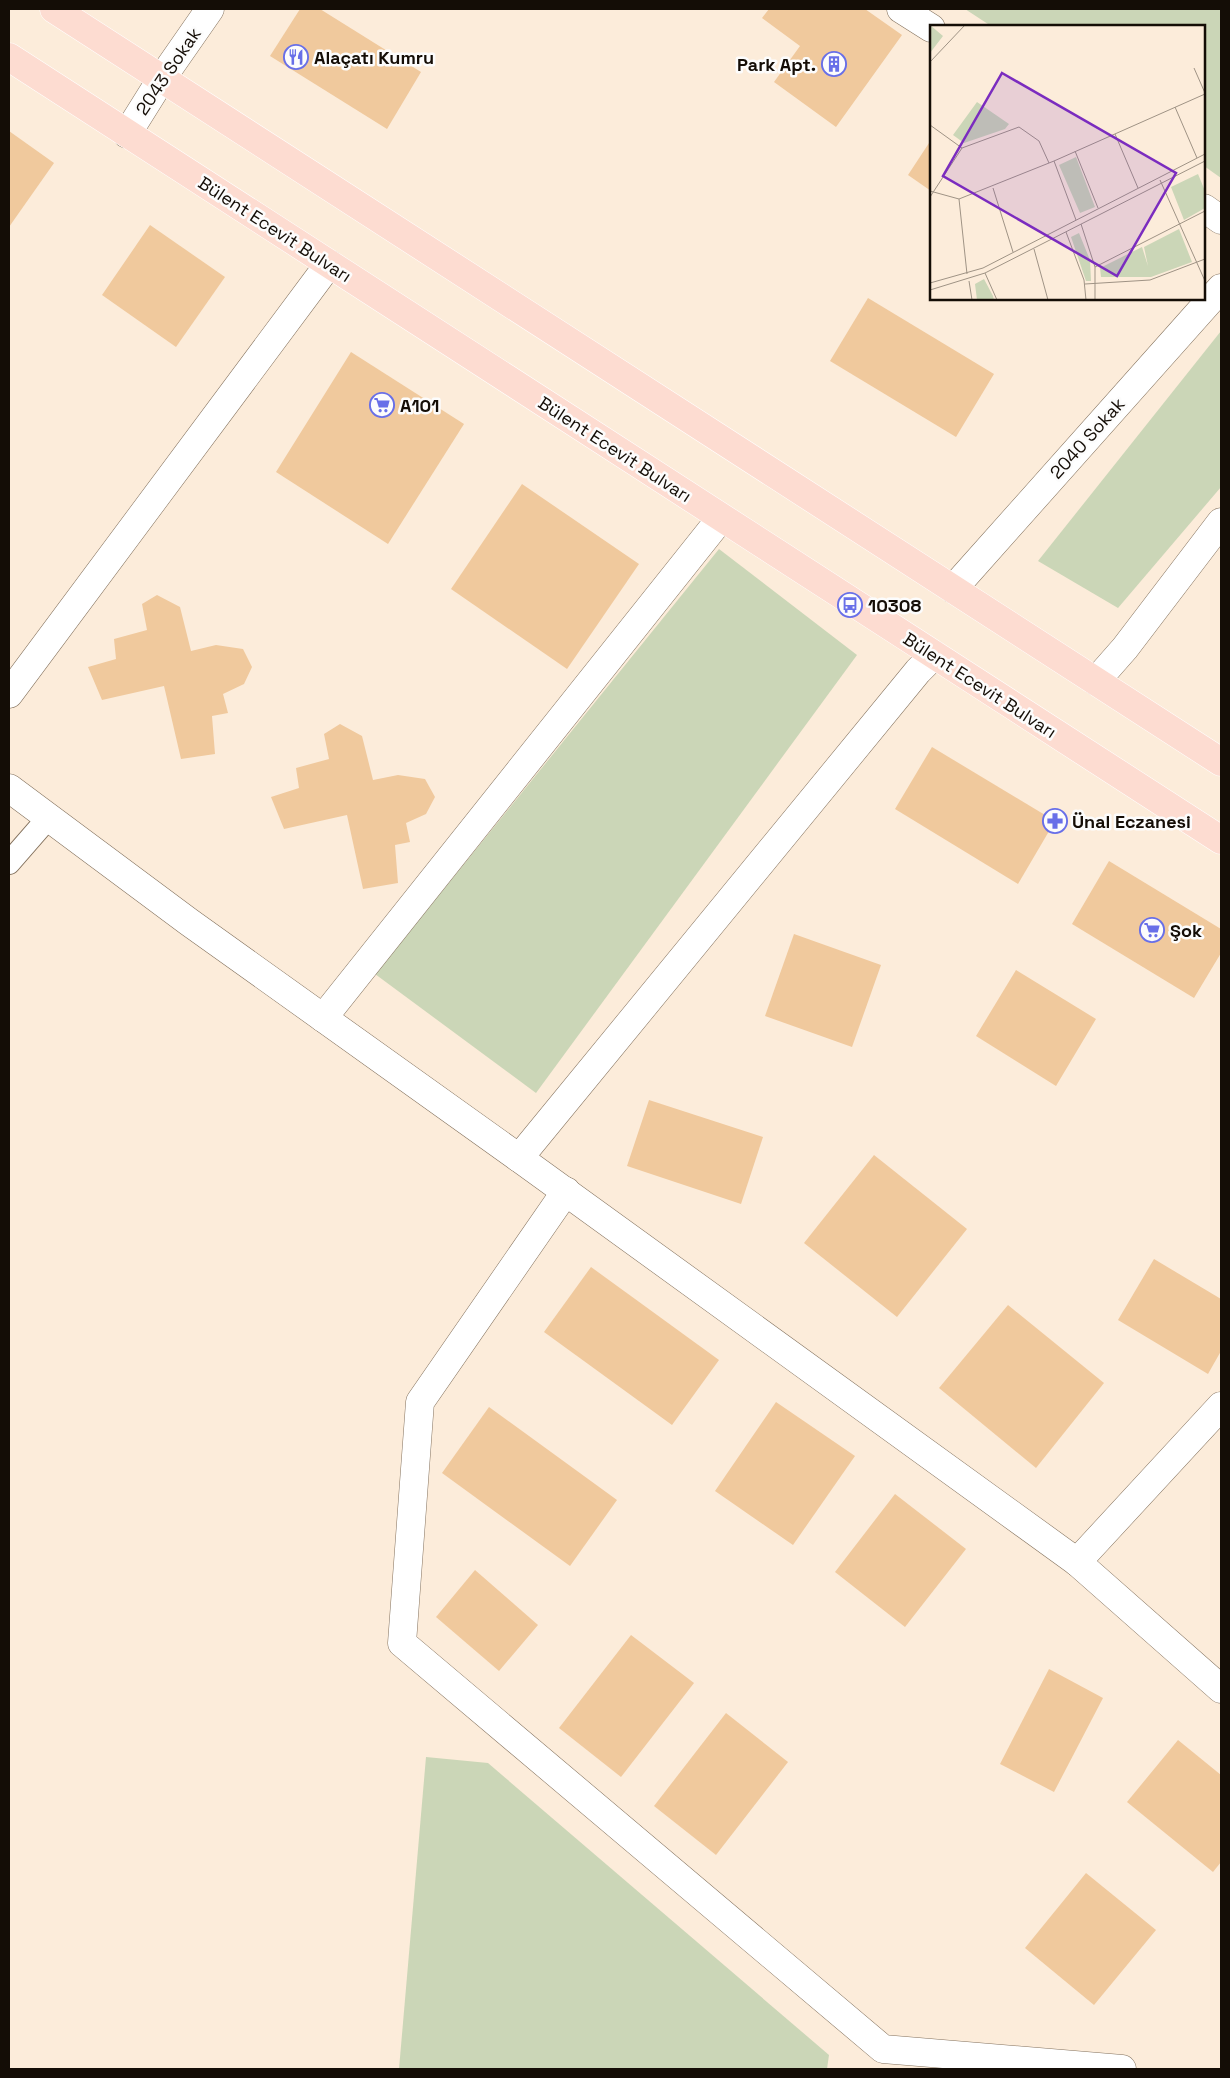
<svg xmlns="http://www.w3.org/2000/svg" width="1230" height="2078" font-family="'Space Grotesk',sans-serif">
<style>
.green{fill:#cbd6b7}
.building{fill:#f0c99d}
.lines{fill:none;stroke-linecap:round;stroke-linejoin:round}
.service-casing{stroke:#84725e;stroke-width:24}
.minor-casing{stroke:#84725e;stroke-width:29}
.primary-casing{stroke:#fff;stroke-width:29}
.service{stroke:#fff;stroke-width:22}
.minor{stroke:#fff;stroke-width:28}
.primary{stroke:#fddcd1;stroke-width:28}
.labels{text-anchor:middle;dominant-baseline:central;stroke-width:5;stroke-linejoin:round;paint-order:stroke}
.poi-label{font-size:18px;font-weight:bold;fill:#140d06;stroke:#fcfcfc;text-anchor:start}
.street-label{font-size:18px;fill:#140d06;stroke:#fcfcfc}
.inset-road{fill:none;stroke:#9f9385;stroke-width:1}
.view{fill:#7b2cbf;fill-opacity:0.15;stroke:#7b2cbf;stroke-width:2.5}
.inset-edge{fill:none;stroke:#140d06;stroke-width:2.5}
</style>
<rect width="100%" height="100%" fill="#fcecda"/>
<g class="green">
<polygon points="965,9 1221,9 1221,178 1204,166 1204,26 991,26"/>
<polygon points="1221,331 1221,487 1118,608 1038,561"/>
<polygon points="719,549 857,655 536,1093 375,974"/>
<polygon points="426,1757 488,1763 829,2055 827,2069 399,2069"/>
</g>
<g class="building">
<polygon points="300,9 320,9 421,72 387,129 270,56"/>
<polygon points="769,9 865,9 902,35 836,127 774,82 800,46 762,18"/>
<polygon points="9,131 54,163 9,227"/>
<polygon points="931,140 931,191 908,175"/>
<polygon points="150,225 225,277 176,347 102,295"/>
<polygon points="868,298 994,374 956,437 830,361"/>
<polygon points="351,352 464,424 388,544 276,472"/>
<polygon points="522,484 639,564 567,669 451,589"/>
<polygon points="157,595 180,607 191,651 216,645 243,649 252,667 244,684 223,694 228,713 212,716 215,754 181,759 164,686 102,700 88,667 116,659 114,639 147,630 142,604"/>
<polygon points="340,724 362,736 373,780 398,775 425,779 435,797 426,814 406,823 410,842 395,845 398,883 363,889 347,815 284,829 271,797 299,788 296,768 329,759 324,734"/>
<polygon points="932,747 1055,821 1018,884 895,809"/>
<polygon points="1109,861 1221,929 1221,953 1194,998 1072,924"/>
<polygon points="794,934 881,965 852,1047 765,1016"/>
<polygon points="1016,970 1096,1019 1056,1086 976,1036"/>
<polygon points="649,1100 763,1137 741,1204 627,1166"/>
<polygon points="874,1155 967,1229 897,1317 804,1243"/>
<polygon points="1154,1259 1221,1299 1221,1351 1208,1374 1118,1320"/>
<polygon points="591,1267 719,1360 672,1425 544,1332"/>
<polygon points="1008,1305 1104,1383 1036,1468 939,1388"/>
<polygon points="776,1402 855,1456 793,1545 715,1491"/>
<polygon points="489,1407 617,1500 570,1566 442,1473"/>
<polygon points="895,1494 966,1549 905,1627 835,1572"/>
<polygon points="475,1570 538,1625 499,1671 436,1617"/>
<polygon points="631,1635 694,1683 621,1777 559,1728"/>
<polygon points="1049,1669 1103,1698 1054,1792 1000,1764"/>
<polygon points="726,1713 788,1762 716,1855 654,1806"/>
<polygon points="1178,1740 1221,1775 1221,1862 1213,1872 1127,1802"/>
<polygon points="1086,1873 1156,1930 1094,2005 1025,1948"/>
</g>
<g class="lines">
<defs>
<polyline id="service" points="9,863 49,817"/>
<g id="minor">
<polyline points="901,9 931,28"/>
<polyline points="127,134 162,78 210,9"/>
<polyline points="1204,208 1221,220"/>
<polyline points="953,589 1221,288"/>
<polyline points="934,655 918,671 519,1158 1077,1562 1221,1689"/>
<polyline points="1096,681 1125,648 1221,522"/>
<polyline points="9,694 329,264"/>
<polyline points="9,788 189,922 519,1158"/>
<polyline points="323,1018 721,518"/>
<polyline points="566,1191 420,1402 402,1643 883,2049 1122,2069"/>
<polyline points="1077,1562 1221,1406"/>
</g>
<g id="primary">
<polyline points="54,9 1221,762"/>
<polyline points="9,57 1221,840"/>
</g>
</defs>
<use href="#service" class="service-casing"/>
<use href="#minor" class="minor-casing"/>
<use href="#primary" class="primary-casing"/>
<use href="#service" class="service"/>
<use href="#minor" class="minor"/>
<use href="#primary" class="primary"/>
</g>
<defs>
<symbol id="restaurant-ring" viewBox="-11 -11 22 22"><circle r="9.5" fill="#fcfcfc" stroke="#686fe8" stroke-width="1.5"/><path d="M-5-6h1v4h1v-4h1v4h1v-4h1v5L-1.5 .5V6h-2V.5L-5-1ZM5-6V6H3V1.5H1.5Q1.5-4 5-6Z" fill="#686fe8"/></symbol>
<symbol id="building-ring" viewBox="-11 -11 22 22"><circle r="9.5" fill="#fcfcfc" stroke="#686fe8" stroke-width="1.5"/><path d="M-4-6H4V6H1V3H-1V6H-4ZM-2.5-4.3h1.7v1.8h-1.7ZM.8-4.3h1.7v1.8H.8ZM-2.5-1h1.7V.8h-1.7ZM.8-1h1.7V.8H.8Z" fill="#686fe8"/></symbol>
<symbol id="supermarket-ring" viewBox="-11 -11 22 22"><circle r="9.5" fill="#fcfcfc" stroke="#686fe8" stroke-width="1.5"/><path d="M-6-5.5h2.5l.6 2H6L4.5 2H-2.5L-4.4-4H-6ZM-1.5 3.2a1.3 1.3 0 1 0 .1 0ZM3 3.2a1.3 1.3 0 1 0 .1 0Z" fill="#686fe8"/></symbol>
<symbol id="bus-ring" viewBox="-11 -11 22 22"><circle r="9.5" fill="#fcfcfc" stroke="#686fe8" stroke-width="1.5"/><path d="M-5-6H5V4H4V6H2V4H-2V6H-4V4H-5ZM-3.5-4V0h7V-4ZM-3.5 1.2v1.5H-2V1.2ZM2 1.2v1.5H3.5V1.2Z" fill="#686fe8"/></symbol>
<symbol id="pharmacy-ring" viewBox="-11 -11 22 22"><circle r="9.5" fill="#fcfcfc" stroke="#686fe8" stroke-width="1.5"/><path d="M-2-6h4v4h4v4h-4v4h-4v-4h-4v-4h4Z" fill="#686fe8"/></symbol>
</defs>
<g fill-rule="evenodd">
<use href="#restaurant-ring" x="282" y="43" width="28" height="28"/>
<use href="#building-ring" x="820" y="50" width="28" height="28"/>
<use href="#supermarket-ring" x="368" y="391" width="28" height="28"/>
<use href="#bus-ring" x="836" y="591" width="28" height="28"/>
<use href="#pharmacy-ring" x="1041" y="807" width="28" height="28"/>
<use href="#supermarket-ring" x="1138" y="916" width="28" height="28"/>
</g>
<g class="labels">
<g class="poi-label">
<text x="314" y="57">Alaçatı Kumru</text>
<text x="816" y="64" text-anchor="end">Park Apt.</text>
<text x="400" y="405">A101</text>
<text x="868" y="605">10308</text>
<text x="1072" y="821">Ünal Eczanesi</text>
<text x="1170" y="930">Şok</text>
</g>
<g class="street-label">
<text transform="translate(168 71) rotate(-56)">2043 Sokak</text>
<text transform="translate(275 229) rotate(33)">Bülent Ecevit Bulvarı</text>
<text transform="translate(1087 438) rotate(-48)">2040 Sokak</text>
<text transform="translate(615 449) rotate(33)">Bülent Ecevit Bulvarı</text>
<text transform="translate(980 685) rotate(33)">Bülent Ecevit Bulvarı</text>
</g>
</g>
<g transform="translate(930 25)">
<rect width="275" height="275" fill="#fcecda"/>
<path d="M 0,0 L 13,11 L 0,28 ZM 47,77 L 79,99 L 75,104 L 34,118 L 23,110 ZM 146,132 L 165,182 L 150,188 L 129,140 ZM 268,149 L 275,166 L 275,183 L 254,195 L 241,162 ZM 249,204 L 262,237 L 221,252 L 171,252 L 170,243 L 212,222 L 218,241 L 214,222 ZM 149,208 L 160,235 L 161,256 L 156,256 L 141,212 ZM 54,254 L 63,271 L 64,275 L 47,275 L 45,259 Z" fill="#cbd6b7"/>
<path class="inset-road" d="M 0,37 L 35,0M 264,43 L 275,68M 245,82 L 267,133M 0,100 L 32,123M 185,109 L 208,163M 145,126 L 168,183M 124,136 L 275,69M 230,155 L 275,256M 63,163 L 83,227M 0,166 L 29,174 L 124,136 L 146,195M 0,172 L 32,123 L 89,102 L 109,116 L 119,138M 29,174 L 37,249M 151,199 L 165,242 L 165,275M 136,207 L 154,255 L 156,275M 104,224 L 118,275M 165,242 L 275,186M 55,248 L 67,275M 39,256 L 42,275M 0,258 L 53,243 L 275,129M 155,259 L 220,255 L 275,234M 0,265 L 55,248 L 275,136"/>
<path class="view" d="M 72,48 L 246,148 L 187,251 L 13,151 Z"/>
<rect width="275" height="275" class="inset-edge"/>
</g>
<rect width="1230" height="2078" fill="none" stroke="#140d06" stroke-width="20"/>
</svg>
